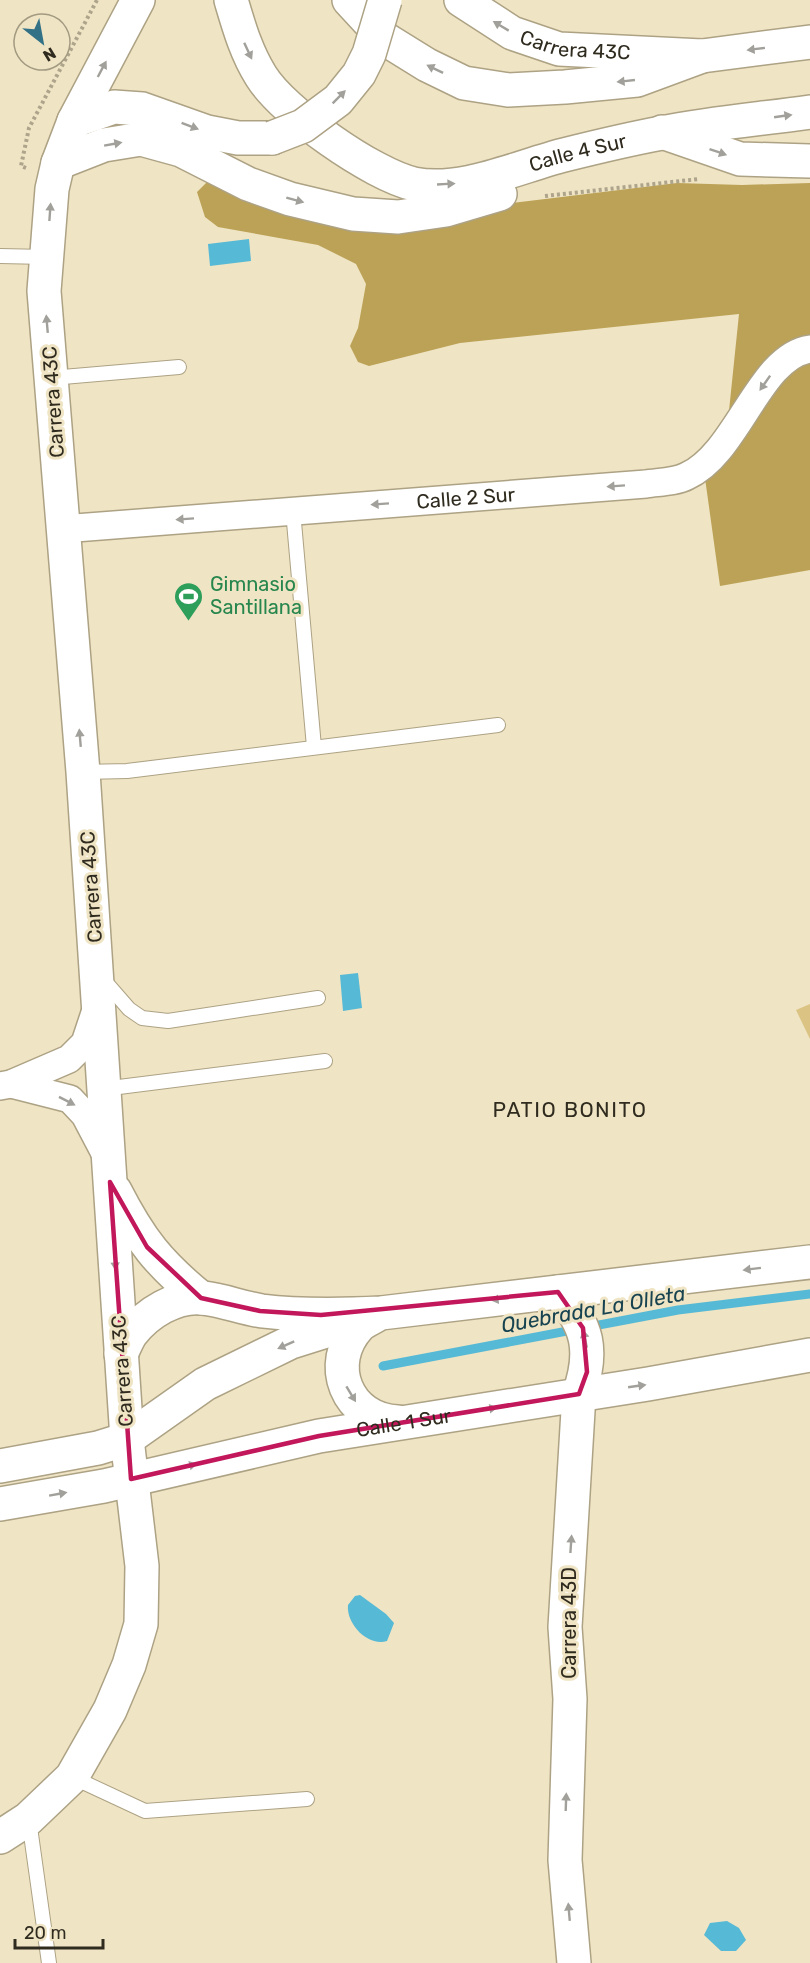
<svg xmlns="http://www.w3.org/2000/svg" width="810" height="1963" font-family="Rubik,sans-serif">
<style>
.green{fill:#dac383}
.forest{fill:#bca256}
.water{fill:#56b9d5}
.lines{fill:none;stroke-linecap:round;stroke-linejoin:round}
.stream{stroke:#56b9d5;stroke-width:9}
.lane-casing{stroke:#ada284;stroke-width:16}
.street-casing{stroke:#ada284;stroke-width:30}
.secondary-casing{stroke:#ada284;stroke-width:36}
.primary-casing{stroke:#ada284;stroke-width:36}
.path{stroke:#ada48b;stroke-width:4;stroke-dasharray:3 3;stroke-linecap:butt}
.lane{stroke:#fff;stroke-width:14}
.street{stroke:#fff;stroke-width:27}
.secondary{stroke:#fff;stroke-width:33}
.primary{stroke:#fff;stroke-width:33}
.secondary-bridge-casing{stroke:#ada284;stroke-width:36;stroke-linecap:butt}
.secondary-bridge{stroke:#fff;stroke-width:33}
.oneway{fill:#a2a09a}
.marked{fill:none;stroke:#c2185b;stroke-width:4.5;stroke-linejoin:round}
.labels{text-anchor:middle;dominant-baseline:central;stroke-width:6;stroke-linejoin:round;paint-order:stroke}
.street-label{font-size:20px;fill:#302b1f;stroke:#efe4c4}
.leisure-label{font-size:20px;fill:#27864d;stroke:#efe4c4;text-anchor:start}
.neighbourhood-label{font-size:21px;letter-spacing:1.5px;fill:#302b1f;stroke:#efe4c4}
.water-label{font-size:21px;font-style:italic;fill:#174350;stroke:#efe4c4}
</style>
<rect width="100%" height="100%" fill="#efe4c4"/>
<polygon class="green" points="810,1004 810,1039 796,1010"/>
<polygon class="forest" points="207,182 271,199 463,209 677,183 742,185 810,183 810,570 720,586 705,478 724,459 739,314 460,343 369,366 358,362 350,346 358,328 366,284 356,264 318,245 218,227 205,217 197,192"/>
<g class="water">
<polygon points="249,239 251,261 210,266 208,244"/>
<polygon points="358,973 362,1008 343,1011 340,975"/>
<path d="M 360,1595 L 386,1614 L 394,1623 L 387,1641 C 368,1647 346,1624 348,1605 L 355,1596 Z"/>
<polygon points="727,1921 739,1928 746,1940 736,1951 721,1951 704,1935 710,1923"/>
</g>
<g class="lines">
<polyline class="stream" points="383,1366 678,1310 810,1294"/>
<defs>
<g id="lane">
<polyline points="0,256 46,257"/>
<polyline points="51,378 179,367"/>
<polyline points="293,511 314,747"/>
<polyline points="83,772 127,771 498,725"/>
<polyline points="102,978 129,1009 142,1018 168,1021 318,998"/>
<polyline points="103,1089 325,1061"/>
<polyline points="72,1777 145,1811 307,1799"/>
<polyline points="29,1820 49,1963"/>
</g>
<g id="street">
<path id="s1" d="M 62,529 L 646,484 C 659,482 676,482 687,476 C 738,453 759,356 810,349"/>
<polyline points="11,1084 70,1099 85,1115 106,1155"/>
<polyline points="0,1086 11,1084 69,1059 85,1043 96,1010"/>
</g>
<g id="secondary">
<path id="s2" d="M 231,0 C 239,27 246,52 261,76 C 283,112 373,175 414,184 C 461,194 520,166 564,155 C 596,147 629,139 662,133 C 711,123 761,119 810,112"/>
<polyline points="349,0 385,39 427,65 464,83 508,90 565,87 637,80 702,56"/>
<path id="s3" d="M 461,0 L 512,33 L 559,49 L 702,56 L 810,42"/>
<polyline points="74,121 114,107 142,109 207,132 238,138 272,138"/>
<polyline points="58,163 104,145 141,139 181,150 248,184 290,199 353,214 398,217 446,210 500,194"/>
<path d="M 115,1191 C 140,1240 159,1264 201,1298"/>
<path d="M 558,1292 C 588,1325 594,1351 579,1394 L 565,1627 L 570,1699 L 565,1860 L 574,1963"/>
<path d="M 375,1316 C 370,1319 363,1322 359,1326 C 324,1364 347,1420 398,1422"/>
<path d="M 121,1354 C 124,1348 127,1340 131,1334 C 147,1313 176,1295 203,1298 C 223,1300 242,1308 262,1311 C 302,1316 341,1315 381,1313 L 810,1262"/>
<polyline points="0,1466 98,1448 127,1439 205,1384 291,1342 348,1324"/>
<path id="s4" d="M 0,1504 L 104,1486 L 319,1436 L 648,1384 L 810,1355"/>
<polyline points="0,1837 28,1819 72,1777 110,1710 129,1665 141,1624 142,1566 127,1439 83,772 44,291 52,189 58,163 74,121 138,0"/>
</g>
<polyline id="primary" points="662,132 740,159 810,161"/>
</defs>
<use href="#lane" class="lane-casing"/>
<use href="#street" class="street-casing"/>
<use href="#secondary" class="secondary-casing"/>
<use href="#primary" class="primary-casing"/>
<g class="path">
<polyline points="26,168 21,166 29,128 97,0"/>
<polyline points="545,196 699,179"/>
</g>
<use href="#lane" class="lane"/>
<use href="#street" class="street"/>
<use href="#secondary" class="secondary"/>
<use href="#primary" class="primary"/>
<defs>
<polyline id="secondary-bridge" points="272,138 303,126 338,100 359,74 369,54 385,0"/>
</defs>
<use href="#secondary-bridge" class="secondary-bridge-casing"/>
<use href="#secondary-bridge" class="secondary-bridge"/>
</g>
<defs><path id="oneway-solid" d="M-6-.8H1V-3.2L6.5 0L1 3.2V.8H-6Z" transform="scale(1.5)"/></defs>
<g class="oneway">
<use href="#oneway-solid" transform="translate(501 26) rotate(-149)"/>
<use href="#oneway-solid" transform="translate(756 49) rotate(173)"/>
<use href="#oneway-solid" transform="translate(248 51) rotate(65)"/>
<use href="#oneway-solid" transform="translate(102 69) rotate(-62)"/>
<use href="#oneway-solid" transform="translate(435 69) rotate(-154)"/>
<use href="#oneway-solid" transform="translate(626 81) rotate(174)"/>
<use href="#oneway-solid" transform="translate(339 97) rotate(-45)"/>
<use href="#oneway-solid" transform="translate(783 116) rotate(-8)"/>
<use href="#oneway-solid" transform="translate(190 126) rotate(21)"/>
<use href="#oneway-solid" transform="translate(113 144) rotate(-10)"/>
<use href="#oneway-solid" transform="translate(718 152) rotate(19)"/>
<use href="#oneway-solid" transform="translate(446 184) rotate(-3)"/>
<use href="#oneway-solid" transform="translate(295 200) rotate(15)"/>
<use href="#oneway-solid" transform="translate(50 212) rotate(-86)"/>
<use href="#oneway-solid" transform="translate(47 324) rotate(-95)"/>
<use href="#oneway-solid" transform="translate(765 383) rotate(125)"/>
<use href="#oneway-solid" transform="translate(616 486) rotate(176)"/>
<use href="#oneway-solid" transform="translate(380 504) rotate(176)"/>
<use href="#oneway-solid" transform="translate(185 519) rotate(176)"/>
<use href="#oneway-solid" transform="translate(80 738) rotate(-95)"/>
<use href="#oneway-solid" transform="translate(67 1101) rotate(27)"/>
<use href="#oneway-solid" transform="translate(115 1261) rotate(86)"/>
<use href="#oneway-solid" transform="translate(752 1269) rotate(173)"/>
<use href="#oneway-solid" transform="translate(500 1299) rotate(173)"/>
<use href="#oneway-solid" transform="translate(585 1339) rotate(-102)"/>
<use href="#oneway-solid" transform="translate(286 1345) rotate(156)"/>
<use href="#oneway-solid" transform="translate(637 1386) rotate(-8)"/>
<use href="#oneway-solid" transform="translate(351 1394) rotate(59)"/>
<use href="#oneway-solid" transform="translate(488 1409) rotate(-9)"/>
<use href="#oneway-solid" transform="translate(188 1466) rotate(-13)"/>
<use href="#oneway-solid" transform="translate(58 1494) rotate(-10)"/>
<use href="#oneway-solid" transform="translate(571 1544) rotate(-86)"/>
<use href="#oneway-solid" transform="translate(566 1802) rotate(-88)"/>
<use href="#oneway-solid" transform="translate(569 1912) rotate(-95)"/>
</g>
<path class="marked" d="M 110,1182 L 147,1247 L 201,1298 L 260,1311 L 321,1315 L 558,1292 L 583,1328 L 587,1372 L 579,1394 L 319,1436 L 131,1479 Z"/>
<defs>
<symbol id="stadium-pin" viewBox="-11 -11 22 30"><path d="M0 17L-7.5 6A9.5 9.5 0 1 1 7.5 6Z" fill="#2e9e5b" stroke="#efe4c4"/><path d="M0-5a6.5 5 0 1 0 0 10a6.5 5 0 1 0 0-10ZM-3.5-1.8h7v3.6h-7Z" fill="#fff"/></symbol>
</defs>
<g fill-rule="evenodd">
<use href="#stadium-pin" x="172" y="580" width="33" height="45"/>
</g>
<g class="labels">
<g class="street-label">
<text stroke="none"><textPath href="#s3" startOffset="126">Carrera 43C</textPath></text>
<text stroke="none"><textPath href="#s2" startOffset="440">Calle 4 Sur</textPath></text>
<text transform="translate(53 402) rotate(-94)">Carrera 43C</text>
<text stroke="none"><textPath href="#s1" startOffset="405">Calle 2 Sur</textPath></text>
<text transform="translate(91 887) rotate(-94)">Carrera 43C</text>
<text transform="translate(122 1371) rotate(-94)">Carrera 43C</text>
<text stroke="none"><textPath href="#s4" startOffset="412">Calle 1 Sur</textPath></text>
<text transform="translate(569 1623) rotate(-90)">Carrera 43D</text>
</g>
<g class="leisure-label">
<text x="210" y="584">Gimnasio<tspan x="210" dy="23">Santillana</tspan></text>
</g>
<g class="neighbourhood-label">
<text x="570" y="1109">PATIO BONITO</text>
</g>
<g class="water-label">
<text transform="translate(593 1309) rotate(-10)">Quebrada La Olleta</text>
</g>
</g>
<g transform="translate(42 42) rotate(149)"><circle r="28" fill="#efe4c4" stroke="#a39a82" stroke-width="1.5"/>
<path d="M0-4.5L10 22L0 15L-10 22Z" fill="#337187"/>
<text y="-9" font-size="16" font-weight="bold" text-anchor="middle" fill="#302b1f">N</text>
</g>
<path d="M15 1939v9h88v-9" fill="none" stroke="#302b1f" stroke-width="3"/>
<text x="24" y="1939" font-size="18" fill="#302b1f" stroke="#efe4c4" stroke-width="4.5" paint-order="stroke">20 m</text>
</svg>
